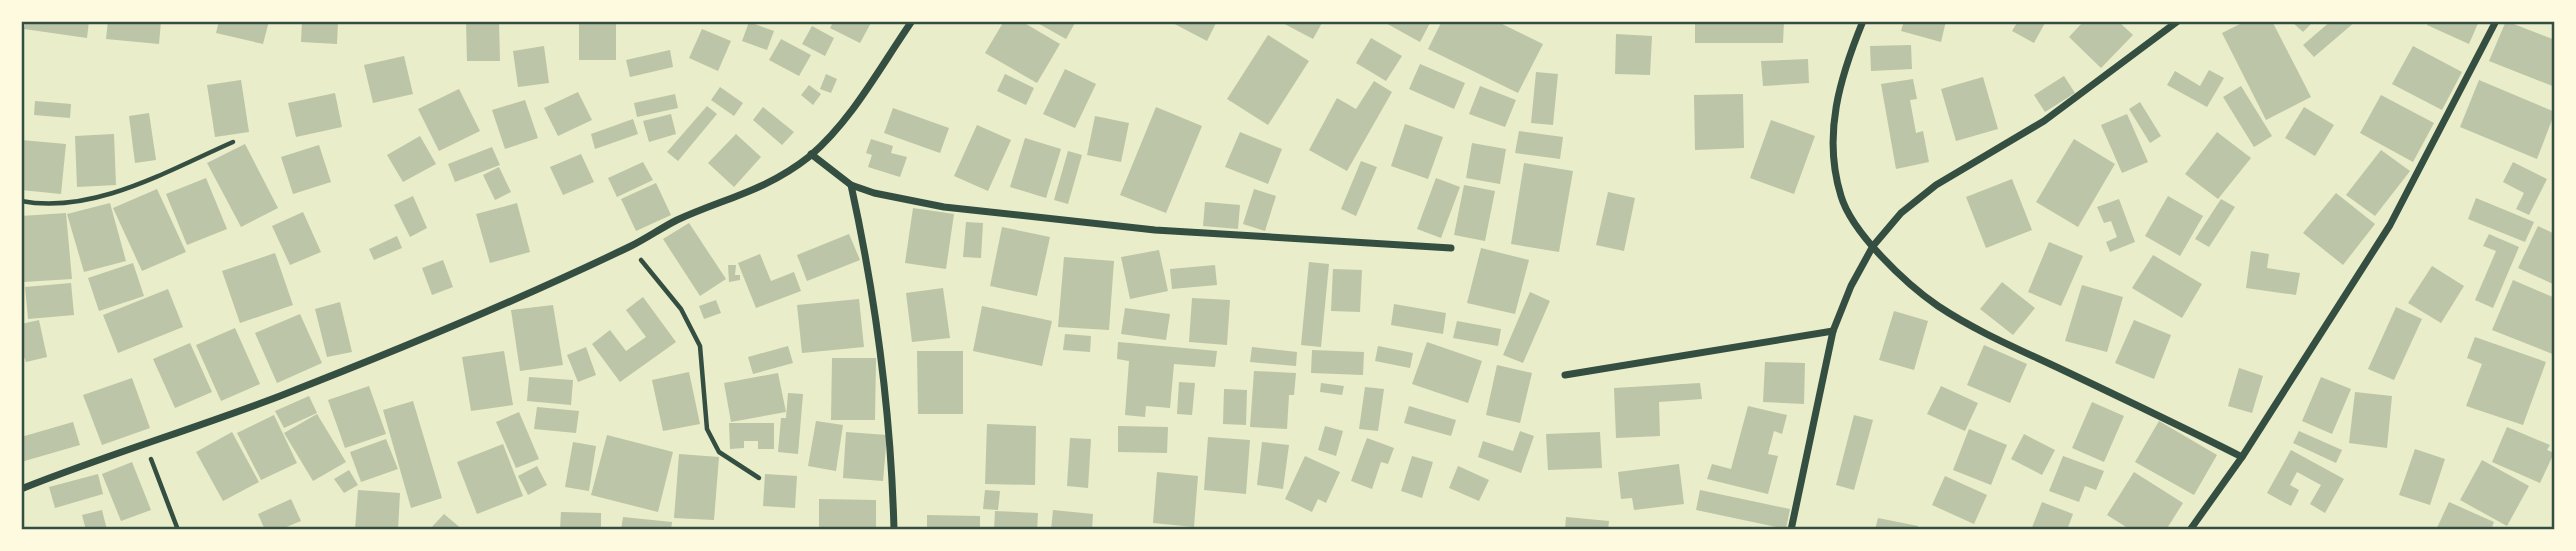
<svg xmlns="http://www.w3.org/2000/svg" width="2576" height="551" font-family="Montserrat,sans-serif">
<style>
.building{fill:#bcc5a7}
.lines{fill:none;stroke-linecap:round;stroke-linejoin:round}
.path{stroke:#344e41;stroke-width:4.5}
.minor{stroke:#344e41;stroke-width:7}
.neatline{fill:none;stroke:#344e41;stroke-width:2.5}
</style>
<rect width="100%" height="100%" fill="#e9edc9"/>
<g class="building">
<polygon points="26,21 89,21 87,38 24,29"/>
<polygon points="108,21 161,21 159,44 106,39"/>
<polygon points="219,21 269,21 263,44 216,33"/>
<polygon points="302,21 338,21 337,44 301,42"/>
<polygon points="466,21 499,21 500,61 467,61"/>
<rect x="579" y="21" width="37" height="39"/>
<polygon points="834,21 872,21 860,43 830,28"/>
<polygon points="1004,21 1021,21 1060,44 1037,83 985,53"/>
<polygon points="1034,21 1076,21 1066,39"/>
<polygon points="1169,21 1217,21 1207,41"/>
<polygon points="1279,21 1323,21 1313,39"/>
<polygon points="1382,21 1431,21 1420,42"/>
<polygon points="1442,21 1496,21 1543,44 1518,93 1428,49"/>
<polygon points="1695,21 1784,21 1783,43 1695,43"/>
<polygon points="1904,21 1946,21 1941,42 1901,31"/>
<polygon points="2018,21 2046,21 2034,43 2012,31"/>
<polygon points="2084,21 2118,21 2133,35 2101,68 2069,37"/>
<polygon points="2246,21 2272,21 2311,97 2266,120 2222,33"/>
<polygon points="2291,21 2314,21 2303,32"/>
<polygon points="2331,21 2356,21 2314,57 2303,45"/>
<polygon points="2429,21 2479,21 2469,44 2427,25"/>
<polygon points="2506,21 2555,40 2555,87 2489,61"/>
<polygon points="749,22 774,31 767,50 742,41"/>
<polygon points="812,26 834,38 825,56 802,44"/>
<polygon points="702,29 731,41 718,71 689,58"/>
<polygon points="1616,34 1652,36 1650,75 1615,74"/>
<polygon points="1268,35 1309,61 1268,125 1227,99"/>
<polygon points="1371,38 1402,56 1386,81 1356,63"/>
<polygon points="781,39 811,55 799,76 769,60"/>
<polygon points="1911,45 1912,69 1871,71 1870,46"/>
<polygon points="544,46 549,83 518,87 513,51"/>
<polygon points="2413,46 2462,72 2442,110 2392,84"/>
<polygon points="670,50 673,67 630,77 626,60"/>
<polygon points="404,56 413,94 373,103 364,65"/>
<polygon points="1808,59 1809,83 1763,86 1761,61"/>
<polygon points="1420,64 1465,83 1454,109 1409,89"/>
<polygon points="1065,69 1096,84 1075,128 1043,114"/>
<polygon points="2209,70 2224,78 2207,107 2167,85 2175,71 2200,86"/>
<polygon points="1536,72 1558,74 1553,125 1531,123"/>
<polygon points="826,74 837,79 831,93 820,89"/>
<polygon points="1005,74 1034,88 1026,105 997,91"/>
<polygon points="2064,76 2075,93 2045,112 2034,95"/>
<polygon points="1983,77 1998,129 1956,141 1941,89"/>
<polygon points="1913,79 1917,99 1910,100 1916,133 1923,131 1929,162 1896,169 1881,84"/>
<polygon points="241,80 249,132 215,137 207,85"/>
<polygon points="2479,80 2555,112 2537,159 2460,127"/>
<polygon points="1374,81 1392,92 1347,171 1309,150 1337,98 1356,109"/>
<polygon points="809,85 821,94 813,105 801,95"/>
<polygon points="1480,86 1516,100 1505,127 1469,114"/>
<polygon points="2241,86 2272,136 2254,147 2223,97"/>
<polygon points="720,87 743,103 734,116 711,100"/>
<polygon points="459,89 480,131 439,151 418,109"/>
<polygon points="578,92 592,120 558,136 544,108"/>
<polygon points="335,93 342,127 296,137 288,103"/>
<polygon points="675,94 678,108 637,117 634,103"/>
<polygon points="1743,94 1744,148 1695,150 1694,95"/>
<polygon points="2381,95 2434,123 2413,162 2360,133"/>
<polygon points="525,100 538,138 505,149 492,110"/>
<polygon points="35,101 71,104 70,118 34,115"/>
<polygon points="2140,102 2161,136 2150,143 2129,109"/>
<polygon points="707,106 717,114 678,161 667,152"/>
<polygon points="763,107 794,132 782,145 753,120"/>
<polygon points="1156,107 1202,126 1166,213 1120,195"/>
<polygon points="2304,107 2334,125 2315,156 2285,138"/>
<polygon points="893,108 949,128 940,153 884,133"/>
<polygon points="149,113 156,160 135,163 129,116"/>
<polygon points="671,114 676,134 649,142 643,121"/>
<polygon points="2127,114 2148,162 2122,173 2101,125"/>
<polygon points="1095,116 1129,123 1121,162 1087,155"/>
<polygon points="633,119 638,134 595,149 591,134"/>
<polygon points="1771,120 1815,136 1794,194 1750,178"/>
<polygon points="1405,124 1443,137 1428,179 1391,166"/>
<polygon points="977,125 1011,140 988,191 954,176"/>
<polygon points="1519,131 1563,137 1560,159 1515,153"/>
<polygon points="1240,132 1282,149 1268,184 1225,167"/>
<polygon points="2217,132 2251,158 2218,199 2185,174"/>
<polygon points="114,134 116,185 77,187 75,136"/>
<polygon points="736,134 761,157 734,187 708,163"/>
<polygon points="420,136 436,164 403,182 387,155"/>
<polygon points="1025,138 1061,149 1046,198 1010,187"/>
<polygon points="871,139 893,146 891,153 907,157 900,177 868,167 872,155 866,153"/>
<polygon points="2074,139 2115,164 2078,227 2036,202"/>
<polygon points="21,140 66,144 61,194 21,190"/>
<polygon points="1472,143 1506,149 1500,184 1466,178"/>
<polygon points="245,144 278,208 241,227 207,163"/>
<polygon points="319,145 331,182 293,194 281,157"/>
<polygon points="492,147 500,165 455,182 448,164"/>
<polygon points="2381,150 2410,171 2375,216 2346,195"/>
<polygon points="1068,151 1082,155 1068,204 1054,200"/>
<polygon points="581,154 594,182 563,195 550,167"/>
<polygon points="1361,161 1377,167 1356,216 1341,209"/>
<polygon points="643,162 653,180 617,197 608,178"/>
<polygon points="2513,162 2547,179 2529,215 2516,209 2524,193 2503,182"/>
<polygon points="1524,163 1573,171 1559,252 1511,244"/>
<polygon points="499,167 511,192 495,200 483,175"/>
<polygon points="206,178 227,229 187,245 166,194"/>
<polygon points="1436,178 1460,187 1441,238 1417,229"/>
<polygon points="2012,179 2032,230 1986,248 1966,197"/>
<polygon points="656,183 671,215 636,231 621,199"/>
<polygon points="1464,185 1495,191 1485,241 1454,235"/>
<polygon points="157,189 186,252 142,271 113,208"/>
<polygon points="1254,189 1276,196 1265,231 1243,224"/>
<polygon points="1608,192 1635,198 1624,251 1596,245"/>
<polygon points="2336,193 2375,224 2343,265 2303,233"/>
<polygon points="413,196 427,228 410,237 394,205"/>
<polygon points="2168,196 2203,216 2180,256 2145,236"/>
<polygon points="2476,198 2534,222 2525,242 2468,219"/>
<polygon points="2119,199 2135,242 2110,252 2106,242 2117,237 2111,221 2104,223 2097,207"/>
<polygon points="2221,199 2235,207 2209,247 2195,239"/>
<polygon points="1205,202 1240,205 1238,229 1203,226"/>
<polygon points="110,203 126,261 84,272 67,214"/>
<polygon points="517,203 530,252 490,263 476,214"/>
<polygon points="913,208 954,214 946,269 905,263"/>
<polygon points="303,212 321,252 290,265 272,226"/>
<polygon points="66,213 72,279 23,282 21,216"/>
<polygon points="966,222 983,223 981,258 963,257"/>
<polygon points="689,223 726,279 700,296 663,239"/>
<polygon points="2538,226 2555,234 2555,285 2518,268"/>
<polygon points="1002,227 1050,237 1037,296 990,286"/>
<polygon points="849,234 860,260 807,281 797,255"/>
<polygon points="2489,234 2519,247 2493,308 2475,300 2496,251 2483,246"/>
<polygon points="397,236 402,248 374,260 369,249"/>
<polygon points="2049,242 2083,256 2061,306 2028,292"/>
<polygon points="1481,248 1529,260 1515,314 1467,303"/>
<polygon points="1159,250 1168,291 1130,299 1121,257"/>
<polygon points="2251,251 2269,254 2267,268 2300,273 2296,295 2246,288"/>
<polygon points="275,253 293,305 240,323 222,271"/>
<polygon points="760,254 771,281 794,272 801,291 756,308 738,263"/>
<polygon points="2153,255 2202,284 2182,318 2132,288"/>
<polygon points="1064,257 1114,261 1109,330 1058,327"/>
<polygon points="443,260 453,287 432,295 422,268"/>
<polygon points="1309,262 1329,264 1321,347 1301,345"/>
<polygon points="133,263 144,296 99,311 88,278"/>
<polygon points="728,265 736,265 735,275 740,275 740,280 729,282"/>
<polygon points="1215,265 1217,285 1172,289 1170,269"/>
<polygon points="2432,266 2464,286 2441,323 2408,303"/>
<polygon points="1333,269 1362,270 1360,312 1331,311"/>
<polygon points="2513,280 2555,298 2555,355 2492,330"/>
<polygon points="2002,282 2035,308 2013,335 1980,309"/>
<polygon points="71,283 74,315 28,319 25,287"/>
<polygon points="2082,285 2123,297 2107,352 2065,341"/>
<polygon points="943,288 950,338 912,342 906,293"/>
<polygon points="168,289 183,327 118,353 103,315"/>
<polygon points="1530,292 1550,301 1523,363 1503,355"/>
<polygon points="643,297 676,342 620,382 592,344 610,330 626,351 646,337 626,310"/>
<polygon points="1192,298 1230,300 1227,345 1189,342"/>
<polygon points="859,299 864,347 802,353 797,305"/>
<polygon points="716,300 721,313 704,319 699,306"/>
<polygon points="340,302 352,352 327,357 315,309"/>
<polygon points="1394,304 1446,313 1443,334 1391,325"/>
<polygon points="553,305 563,365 520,371 511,310"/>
<polygon points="982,306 1052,321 1042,366 973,351"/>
<polygon points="2396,307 2422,319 2394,380 2368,369"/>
<polygon points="1125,308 1170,314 1166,340 1121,334"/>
<polygon points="1894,311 1928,321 1914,370 1879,360"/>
<polygon points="300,314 322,363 277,383 255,333"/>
<polygon points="39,320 47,357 26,362 21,349 21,324"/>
<polygon points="2134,320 2171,335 2154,379 2115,363"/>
<polygon points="1457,321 1501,329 1498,346 1453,338"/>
<polygon points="235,328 260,384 221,401 196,345"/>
<polygon points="1065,334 1091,336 1090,352 1063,350"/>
<polygon points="2475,337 2546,362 2523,425 2466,406 2482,364 2467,358"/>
<polygon points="1118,342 1217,351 1215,367 1174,364 1170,408 1146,406 1145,417 1125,415 1129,361 1117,359"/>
<polygon points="1427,342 1482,361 1468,403 1412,384"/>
<polygon points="190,343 212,392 175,408 153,359"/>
<polygon points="1984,345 2027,364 2010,403 1967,385"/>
<polygon points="788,346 793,363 753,374 748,357"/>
<polygon points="1378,346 1413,353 1410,368 1375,361"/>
<polygon points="586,347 596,375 578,382 567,355"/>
<polygon points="1252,347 1297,352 1296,366 1250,362"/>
<polygon points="1312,350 1364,352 1363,375 1311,373"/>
<polygon points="504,351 513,405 471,411 462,357"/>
<polygon points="917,351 963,351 963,414 918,414"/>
<polygon points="832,358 876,358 875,420 831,420"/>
<polygon points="1765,362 1805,363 1804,404 1763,402"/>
<polygon points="1497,365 1532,373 1520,423 1486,415"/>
<polygon points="2239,368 2263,376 2252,413 2228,406"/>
<polygon points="1254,371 1296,373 1294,395 1289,395 1287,429 1250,427"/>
<polygon points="689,372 700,424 663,431 652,380"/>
<polygon points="778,373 786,412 731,422 724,383"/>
<polygon points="529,377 573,380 571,405 527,401"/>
<polygon points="2321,377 2351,389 2332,434 2302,421"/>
<polygon points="132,378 150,428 102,445 83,395"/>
<polygon points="1179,382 1195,383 1192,415 1177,414"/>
<polygon points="1321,383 1344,386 1342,395 1320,392"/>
<polygon points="1700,383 1702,399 1659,402 1660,436 1616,438 1614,388"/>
<polygon points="369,386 386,434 345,448 328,400"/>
<polygon points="1941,386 1978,403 1965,431 1927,414"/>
<polygon points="1365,387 1384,389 1378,431 1359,429"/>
<polygon points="1224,389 1247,390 1246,425 1223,424"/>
<polygon points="2355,392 2392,396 2387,448 2349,443"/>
<polygon points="788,393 803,394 798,454 778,452 781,418 786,418"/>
<polygon points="309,396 317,413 284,428 275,411"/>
<polygon points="413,401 442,498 411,508 383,410"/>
<polygon points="2092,402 2124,416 2104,462 2072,448"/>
<polygon points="1409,406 1456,420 1451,436 1404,423"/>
<polygon points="1748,406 1787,415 1782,434 1774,431 1768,454 1778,456 1768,494 1707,479 1712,464 1731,469"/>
<polygon points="537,407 579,411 576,433 534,429"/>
<polygon points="519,412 539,459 516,468 496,422"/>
<polygon points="317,414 346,462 313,481 284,433"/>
<polygon points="274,415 297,463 261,480 237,433"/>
<polygon points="1854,415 1873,420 1854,490 1836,485"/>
<polygon points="816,421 843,425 836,471 808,466"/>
<polygon points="2159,421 2217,455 2194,495 2135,462"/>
<polygon points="73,422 80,445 21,462 21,437"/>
<polygon points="729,423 774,423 774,449 758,449 758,441 744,441 744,448 730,449"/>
<polygon points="987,424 1036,426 1035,485 985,484"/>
<polygon points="1118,426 1168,427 1167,453 1118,452"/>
<polygon points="1325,426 1343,431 1336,456 1318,450"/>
<polygon points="2507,427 2550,445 2547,450 2554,453 2540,483 2492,462"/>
<polygon points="1969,429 2007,445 1991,485 1953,470"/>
<polygon points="1520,431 1534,436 1521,473 1478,457 1483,441 1513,451"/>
<polygon points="2299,431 2342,450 2336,463 2293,443"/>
<polygon points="232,432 259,482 223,501 196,452"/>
<polygon points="846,432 887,435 883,481 843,478"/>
<polygon points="1600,432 1602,468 1548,470 1546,434"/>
<polygon points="2024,434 2055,450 2042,475 2011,459"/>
<polygon points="607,435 673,452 658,512 591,495"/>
<polygon points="1208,437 1250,440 1246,494 1204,490"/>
<polygon points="1070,438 1091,439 1088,488 1067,486"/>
<polygon points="1367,438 1394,448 1388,464 1381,462 1372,489 1351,481"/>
<polygon points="386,439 398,469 361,482 350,452"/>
<polygon points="573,442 596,446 589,491 565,487"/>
<polygon points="1262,442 1289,445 1283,489 1257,485"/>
<polygon points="503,444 523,496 477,514 457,462"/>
<polygon points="2415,449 2445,459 2430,505 2399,495"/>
<polygon points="2291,450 2344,479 2325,513 2310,504 2321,485 2297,472 2290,485 2299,490 2291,506 2267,493"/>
<polygon points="679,454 719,457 714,520 674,518"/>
<polygon points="1305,456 1340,472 1326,503 1318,499 1312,512 1285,499"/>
<polygon points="1412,456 1433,462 1422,498 1401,491"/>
<polygon points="2063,456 2104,471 2096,490 2085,486 2079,502 2049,491"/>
<polygon points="2482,460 2529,486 2507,526 2460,500"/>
<polygon points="132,462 151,510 121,521 102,474"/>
<polygon points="1679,464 1684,504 1634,510 1632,498 1621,499 1618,472"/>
<polygon points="537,466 547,485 528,495 518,476"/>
<polygon points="1458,466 1489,480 1479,501 1449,488"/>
<polygon points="349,470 358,485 344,493 334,479"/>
<polygon points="1157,472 1198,476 1194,527 1153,523"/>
<polygon points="2134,472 2183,503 2166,530 2131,530 2107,515"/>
<polygon points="98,474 103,494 55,508 49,487"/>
<polygon points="765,474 797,476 795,508 763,506"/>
<polygon points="1945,476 1987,495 1974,524 1932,505"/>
<polygon points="358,490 400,493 398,530 355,530"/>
<polygon points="985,490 1000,491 998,510 983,509"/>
<polygon points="1700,490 1790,509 1786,529 1696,510"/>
<polygon points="291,499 301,521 279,530 265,530 258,514"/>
<polygon points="819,499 876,500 876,530 819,530"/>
<polygon points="2042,502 2073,514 2067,530 2031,530"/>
<polygon points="2449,502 2494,522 2491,530 2436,530"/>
<polygon points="102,510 107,530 86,530 82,515"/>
<polygon points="1053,510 1093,514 1092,530 1051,530"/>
<polygon points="995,511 1038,513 1037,530 994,530"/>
<polygon points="561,512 601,513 601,530 560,529"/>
<polygon points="444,514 463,530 429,530"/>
<polygon points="927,515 980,516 980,530 927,530"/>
<polygon points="623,517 672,522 671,530 621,530"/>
<polygon points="1566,517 1609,521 1608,530 1565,530"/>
<polygon points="1878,518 1918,526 1917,530 1875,530"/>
</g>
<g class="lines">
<g class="path">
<path d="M 21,201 C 93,215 169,170 233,142"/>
<polyline points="641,260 681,309 700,346 707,429 719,452 759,478"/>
<polyline points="151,459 178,530"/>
</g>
<g class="minor">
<path d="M 1863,21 C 1840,77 1822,135 1841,196 C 1852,233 1906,284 1938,306 C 1977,332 2023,351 2065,371 C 2124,399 2183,427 2242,457"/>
<polyline points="811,154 851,185 874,193 944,207 1155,230 1451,248"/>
<path d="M 851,185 C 876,299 891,414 894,530"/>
<polyline points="1565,375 1833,331"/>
<path d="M 21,489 C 106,455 194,429 280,396 C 398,350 517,301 631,246 C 647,238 661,228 677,220 C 725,198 766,191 810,156 C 853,119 880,67 912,21"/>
<polyline points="1791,530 1833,331 1851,286 1873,246 1901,213 1936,185 2044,121 2178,21"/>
<polyline points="2190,530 2242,457 2390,225 2496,21"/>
</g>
</g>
<rect width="2576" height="551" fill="none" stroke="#fefae0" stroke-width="46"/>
<rect x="23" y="23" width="2530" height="505" class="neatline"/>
</svg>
